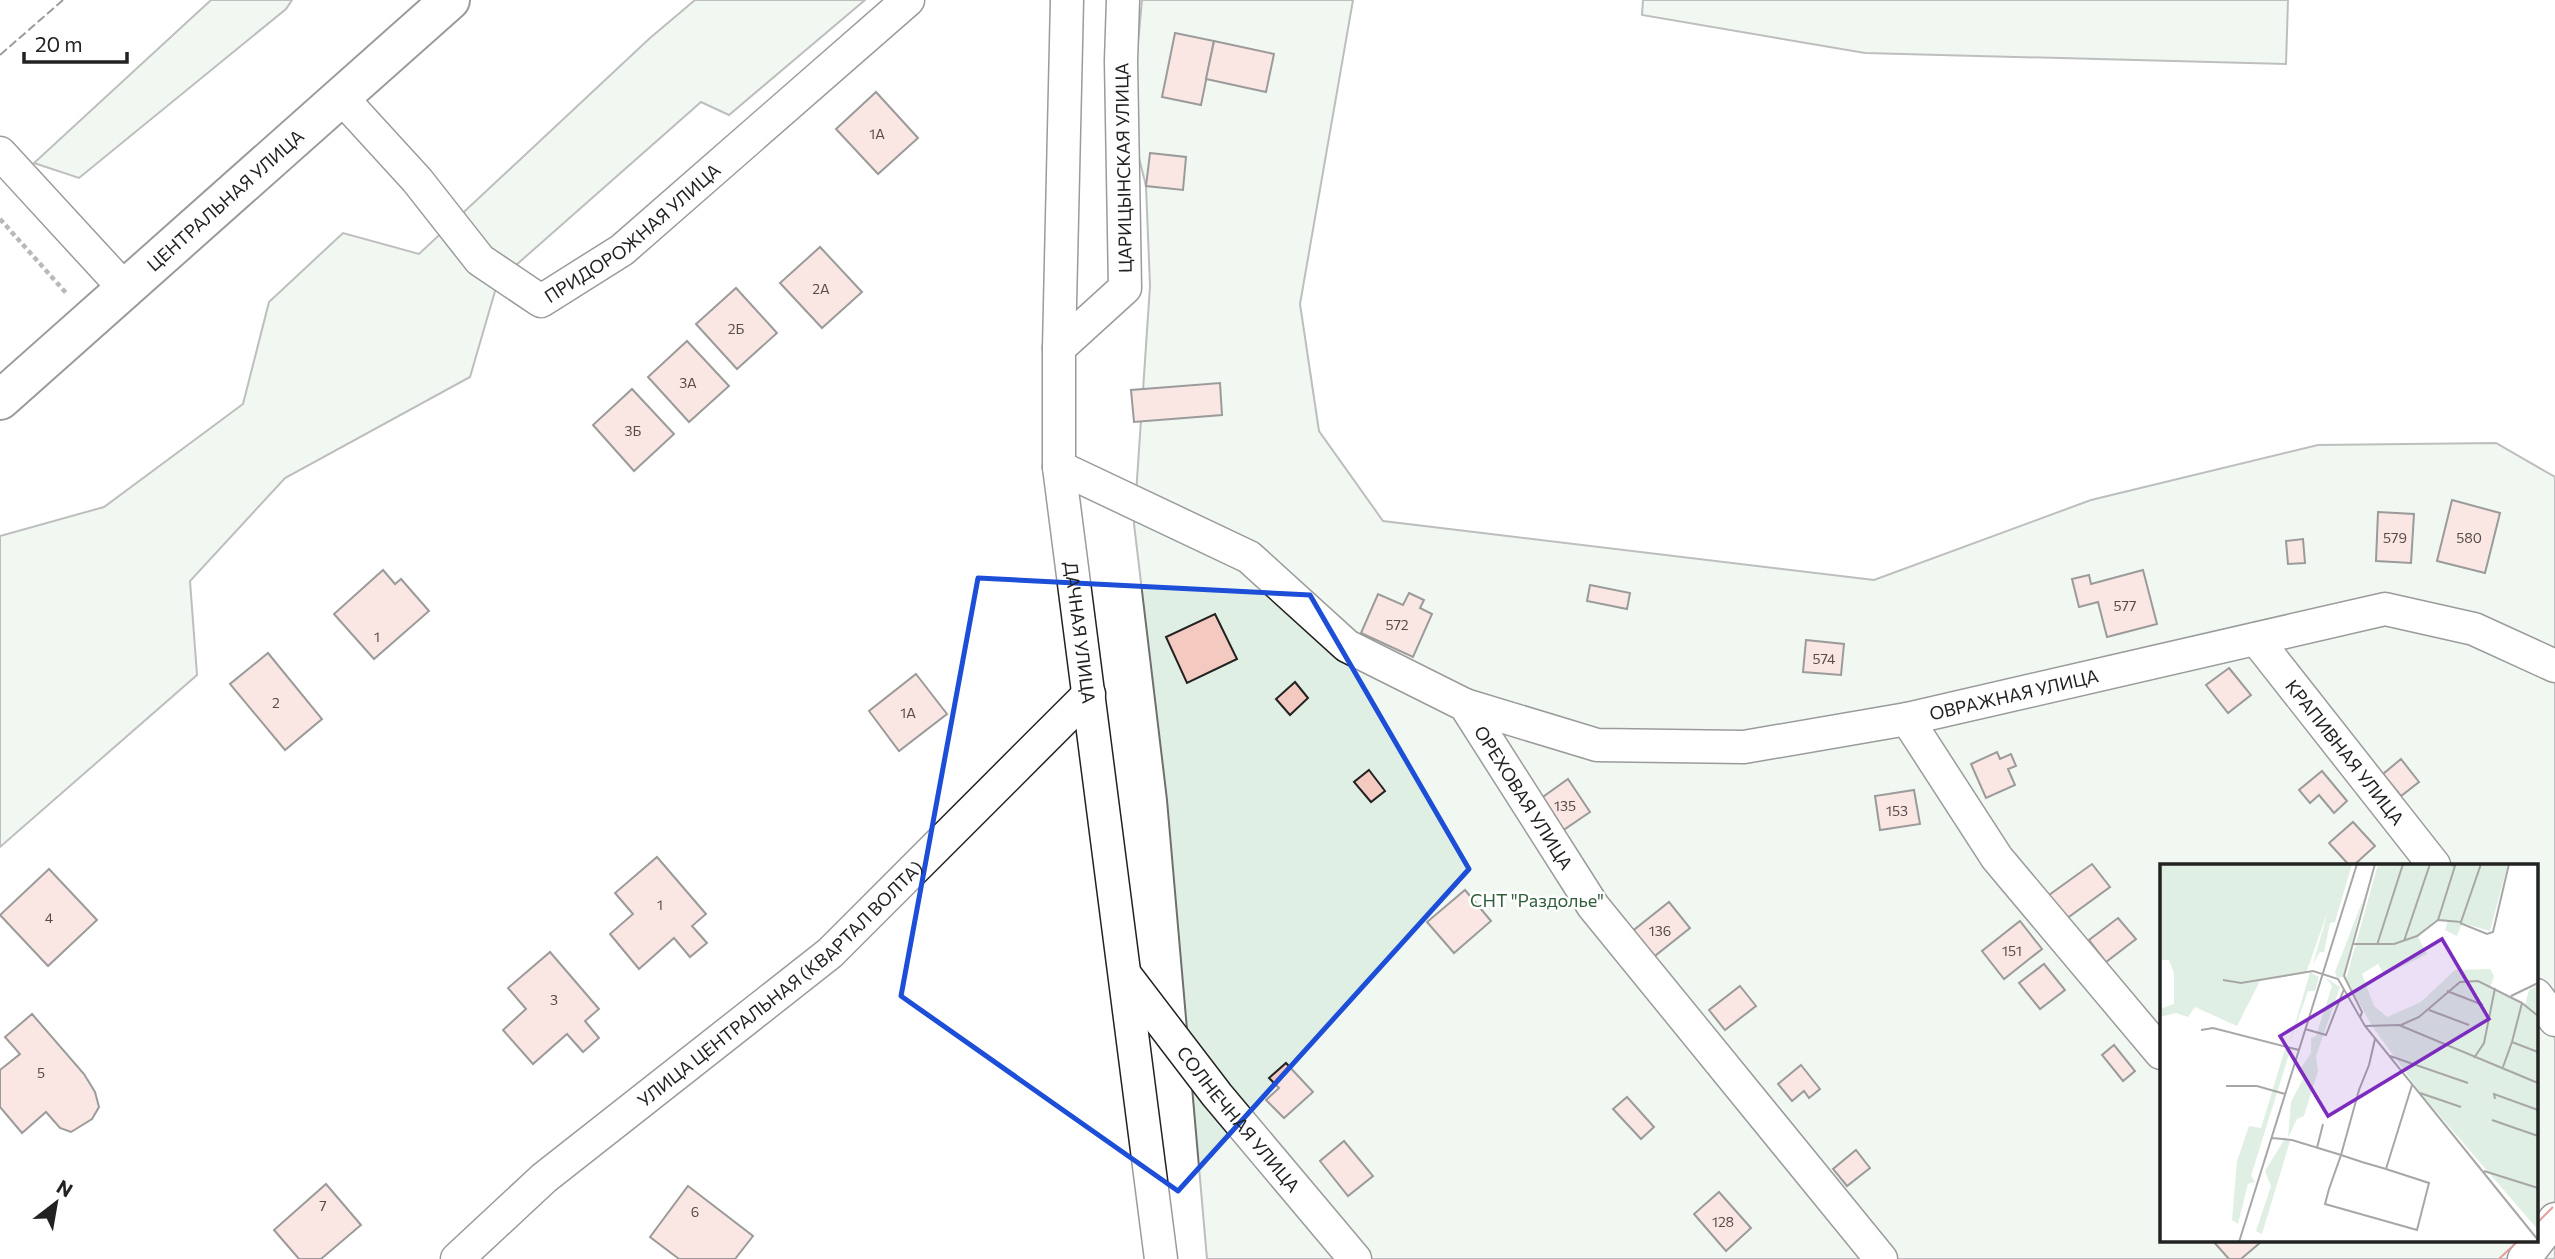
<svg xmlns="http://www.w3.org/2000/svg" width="2555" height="1259" font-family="Commissioner,sans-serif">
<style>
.green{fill:#e0efe3;stroke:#6f6f6f;stroke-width:2;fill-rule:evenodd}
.building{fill:#f3c9c0;stroke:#222;stroke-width:2}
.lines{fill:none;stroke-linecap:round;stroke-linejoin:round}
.street-casing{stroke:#222;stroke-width:35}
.secondary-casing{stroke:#222;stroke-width:42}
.path{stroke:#646464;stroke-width:4.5;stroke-dasharray:5 3.5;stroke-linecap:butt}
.street{stroke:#fff;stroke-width:32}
.secondary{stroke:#fff;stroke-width:38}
.fence{stroke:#222;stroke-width:2;stroke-dasharray:9 3.5;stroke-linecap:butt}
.power{stroke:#c62828;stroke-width:2;stroke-dasharray:24 5 3.5 5;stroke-linecap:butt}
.marked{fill:none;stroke:#1d4ed8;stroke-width:5;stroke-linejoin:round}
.labels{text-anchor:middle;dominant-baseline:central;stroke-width:5;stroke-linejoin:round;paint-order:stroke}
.number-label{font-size:14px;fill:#564c4a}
.street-label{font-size:18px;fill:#222;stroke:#fff}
.park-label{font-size:18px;fill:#2f5e38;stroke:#fff}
.inset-road{fill:none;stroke:#a7a7a7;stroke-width:2}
.view{fill:#7b2cbf;fill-opacity:0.15;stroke:#7b2cbf;stroke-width:3.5}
.inset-edge{fill:none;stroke:#222;stroke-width:3.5}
</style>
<rect width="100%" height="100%" fill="#fff"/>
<g class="green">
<polygon points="211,0 292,0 286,9 79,178 34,163"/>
<polygon points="695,0 865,0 729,115 701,102 498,281 470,377 285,478 190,581 197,675 0,847 0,536 104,507 243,404 269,302 343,233 419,254 650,38"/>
<path d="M 1142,0 L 1353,0 L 1300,304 L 1319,431 L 1383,521 L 1874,580 L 2091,500 L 2318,445 L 2496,443 L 2555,477 L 2555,1259 L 1207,1259 L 1167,800 L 1134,524 L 1150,286 L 1146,186 L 1135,142 L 1133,97 ZM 2161,865 L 2536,865 L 2536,1240 L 2161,1240 Z"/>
<polygon points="1643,0 2288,0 2286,64 1865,53 1642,15"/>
</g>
<g class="building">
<polygon points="1175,33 1214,41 1201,105 1162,97"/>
<polygon points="1214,41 1274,54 1266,92 1206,79"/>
<polygon points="876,92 918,138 878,174 836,129"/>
<polygon points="1150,153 1186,157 1183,190 1146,186"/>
<polygon points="820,247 862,292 822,328 780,283"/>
<polygon points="736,288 777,333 737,369 696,324"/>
<polygon points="687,341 729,386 689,422 648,377"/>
<polygon points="1220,383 1222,415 1134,422 1131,390"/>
<polygon points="632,389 674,434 634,471 593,425"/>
<polygon points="2452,500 2500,513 2485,573 2437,561"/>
<polygon points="2378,512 2414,514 2411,563 2376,561"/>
<polygon points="2303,539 2305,563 2288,564 2286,541"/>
<polygon points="383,570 395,584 401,579 429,611 374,659 334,614"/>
<polygon points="2143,570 2157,624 2107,637 2098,602 2079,607 2072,579 2089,575 2091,584"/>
<polygon points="1590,585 1630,593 1627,609 1587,601"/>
<polygon points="1409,593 1424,600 1420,608 1432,614 1413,657 1361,633 1378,594 1403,605"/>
<polygon points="1215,614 1237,659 1187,683 1166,637"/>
<polygon points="1806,640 1844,644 1841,675 1803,672"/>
<polygon points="268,653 322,719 285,750 230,684"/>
<polygon points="2229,668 2251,695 2228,713 2206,685"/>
<polygon points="916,674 947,714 899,751 869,711"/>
<polygon points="1295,682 1308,698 1290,715 1276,699"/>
<polygon points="1997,752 2000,759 2011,754 2016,766 2008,769 2015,785 1986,798 1971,764"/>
<polygon points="2401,759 2419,782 2401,796 2383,774"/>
<polygon points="1369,770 1385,791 1371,802 1354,782"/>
<polygon points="2322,771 2347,801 2334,813 2319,795 2310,803 2299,790"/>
<polygon points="1568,779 1590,812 1562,831 1540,799"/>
<polygon points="1914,790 1920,824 1880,830 1875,796"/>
<polygon points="2353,822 2375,846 2354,865 2349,865 2329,843"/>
<polygon points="657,857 706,914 692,926 707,943 690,957 674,938 639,969 610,934 633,914 615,893"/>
<polygon points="2092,864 2110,887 2066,919 2049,895"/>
<polygon points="49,869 97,920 48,966 0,915"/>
<polygon points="1465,890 1491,921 1454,953 1427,922"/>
<polygon points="1669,902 1690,928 1651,959 1630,933"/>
<polygon points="2118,918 2136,939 2106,962 2089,940"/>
<polygon points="2020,921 2042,949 2004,979 1982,951"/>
<polygon points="550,952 599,1009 585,1021 599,1038 583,1052 567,1034 533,1064 503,1030 526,1009 508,988"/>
<polygon points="2044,964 2065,990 2040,1009 2019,983"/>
<polygon points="1740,986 1756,1006 1725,1030 1709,1010"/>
<polygon points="32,1014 84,1074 95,1092 99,1107 92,1119 71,1132 60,1128 46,1112 22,1133 0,1107 0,1070 20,1054 5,1037"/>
<polygon points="2114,1045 2135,1071 2123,1081 2102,1055"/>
<polygon points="1286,1063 1313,1092 1284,1118 1266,1100 1279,1088 1269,1078"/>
<polygon points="1801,1065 1820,1089 1809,1098 1804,1091 1792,1101 1778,1084"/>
<polygon points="1627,1097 1654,1127 1641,1139 1613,1109"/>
<polygon points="1344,1141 1373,1176 1348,1196 1320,1161"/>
<polygon points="1856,1150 1870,1168 1847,1186 1833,1169"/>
<polygon points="326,1184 361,1225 321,1259 299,1259 274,1230"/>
<polygon points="688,1186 753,1236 735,1259 679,1259 650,1237"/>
<polygon points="1719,1192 1751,1228 1726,1251 1694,1214"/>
<polygon points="2212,1240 2259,1240 2261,1242 2241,1259 2229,1259"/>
</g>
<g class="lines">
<defs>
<g id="street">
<path id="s1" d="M 1067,0 L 1059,348 L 1059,467 L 1161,1259"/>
<path id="s2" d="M 341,97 L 417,180 L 480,260 L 541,301 L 622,250 L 908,0"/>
<polyline points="0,153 125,289"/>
<polyline points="1059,348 1125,288 1121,61 1123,0"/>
<path id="s3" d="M 1059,467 L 1249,557 L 1347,646 L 1465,705 L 1593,906 L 1881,1259"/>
<path id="s4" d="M 2256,639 L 2434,865"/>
<path id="s5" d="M 1465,705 L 1597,745 L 1744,747 L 1907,719 L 2385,609 L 2474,629 L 2555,666"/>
<polyline points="1907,719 1997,858 2161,1053"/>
<path id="s6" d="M 1126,976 L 1217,1095 L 1355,1259"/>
<polyline points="2536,995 2555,1020"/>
<path id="s7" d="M 457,1259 L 544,1178 L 830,953 L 1089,694"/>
<polyline points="2524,1259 2555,1219"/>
</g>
<g id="secondary">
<path id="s8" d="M 0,400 L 450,0"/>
</g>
</defs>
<use href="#street" class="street-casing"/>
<use href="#secondary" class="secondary-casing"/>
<polyline class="path" points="0,219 67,294"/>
<use href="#street" class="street"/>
<use href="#secondary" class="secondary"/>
<polyline class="fence" points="0,55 63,0"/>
<g class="power">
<polyline points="2536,1224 2555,1205"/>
<polyline points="2499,1259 2519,1240"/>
</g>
</g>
<path d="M0 0H2555V1259H0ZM 978,578 L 1310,595 L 1469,869 L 1178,1191 L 901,996 Z" fill="#fff" fill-opacity=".55" fill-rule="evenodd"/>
<path class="marked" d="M 978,578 L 1310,595 L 1469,869 L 1178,1191 L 901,996 Z"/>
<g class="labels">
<g class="number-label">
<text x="877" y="133">1А</text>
<text x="821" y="288">2А</text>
<text x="736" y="328">2Б</text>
<text x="688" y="382">3А</text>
<text x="633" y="430">3Б</text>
<text x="2395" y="537">579</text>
<text x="2469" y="537">580</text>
<text x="2125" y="605">577</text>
<text x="1397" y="624">572</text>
<text x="377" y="636">1</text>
<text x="1824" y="658">574</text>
<text x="276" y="702">2</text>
<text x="908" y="712">1А</text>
<text x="1565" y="805">135</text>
<text x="1897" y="810">153</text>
<text x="660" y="904">1</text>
<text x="49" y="917">4</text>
<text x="1660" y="930">136</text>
<text x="2012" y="950">151</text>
<text x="554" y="999">3</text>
<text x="41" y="1072">5</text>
<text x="323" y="1205">7</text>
<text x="695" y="1211">6</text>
<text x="1723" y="1221">128</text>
</g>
<g class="street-label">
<text transform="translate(1123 168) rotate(-91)">ЦАРИЦЫНСКАЯ УЛИЦА</text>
<text stroke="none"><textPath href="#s8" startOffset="301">ЦЕНТРАЛЬНАЯ УЛИЦА</textPath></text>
<text stroke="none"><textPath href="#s2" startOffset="402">ПРИДОРОЖНАЯ УЛИЦА</textPath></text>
<text stroke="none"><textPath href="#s1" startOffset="634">ДАЧНАЯ УЛИЦА</textPath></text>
<text stroke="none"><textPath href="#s5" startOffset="560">ОВРАЖНАЯ УЛИЦА</textPath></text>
<text stroke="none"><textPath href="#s4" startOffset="144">КРАПИВНАЯ УЛИЦА</textPath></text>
<text stroke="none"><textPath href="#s3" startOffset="584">ОРЕХОВАЯ УЛИЦА</textPath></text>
<text stroke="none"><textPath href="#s7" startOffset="425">УЛИЦА ЦЕНТРАЛЬНАЯ (КВАРТАЛ ВОЛТА)</textPath></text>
<text stroke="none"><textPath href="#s6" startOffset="182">СОЛНЕЧНАЯ УЛИЦА</textPath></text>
</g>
<g class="park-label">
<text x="1537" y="900">СНТ "Раздолье"</text>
</g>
</g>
<g transform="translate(2160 864)">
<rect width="378" height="378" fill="#fff"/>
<path d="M 0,0 L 192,0 L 175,58 L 170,59 L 164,88 L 160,88 L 153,100 L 168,47 L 146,109 L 100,117 L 77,162 L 35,143 L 28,153 L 16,149 L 0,153 L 0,145 L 14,140 L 14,109 L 9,96 L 0,96 ZM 218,0 L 348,0 L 330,67 L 302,59 L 297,72 L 285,66 L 288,57 L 278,57 L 258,73 L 267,90 L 224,111 L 218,100 L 202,110 L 214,142 L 227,153 L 261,138 L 295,106 L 330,105 L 334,112 L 330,124 L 365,141 L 369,126 L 378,121 L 378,366 L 262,231 L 212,162 L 186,115 ZM 204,33 L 183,113 L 177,114 L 175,108 ZM 150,108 L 159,113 L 155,127 L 148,127 L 129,181 ZM 165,113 L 180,123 L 156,192 L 158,207 L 144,252 L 137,255 L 128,274 L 131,238 L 144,213 L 139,207 L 151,189 L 151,174 L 156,172 L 172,122 ZM 125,185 L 130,187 L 91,312 L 95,318 L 88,320 L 78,360 L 72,356 L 77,297 L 89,262 L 101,264 ZM 124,276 L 130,277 L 102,370 L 96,367 L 111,322 L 105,307 Z" fill="#e0efe3"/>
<path class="inset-road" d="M 278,56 L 301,58 L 321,0M 300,59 L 327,70 L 333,68 L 349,0M 244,77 L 270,0M 192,80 L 234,80 L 257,72 L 278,56 L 295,2 L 289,0M 217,81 L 243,0M 63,116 L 81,119 L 153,107 L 178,115 L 205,162 L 378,376M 287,127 L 323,141M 351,132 L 378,119M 269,146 L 309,161M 200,154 L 202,148 L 184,112 L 215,0M 241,161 L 259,153 L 300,118 L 318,117 L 362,139M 205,162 L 239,161 L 378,219M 145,165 L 166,171 L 184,125M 41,166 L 53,164 L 139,186M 352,178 L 362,139 L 378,152M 230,192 L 308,219M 314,194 L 324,179 L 335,124M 343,203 L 352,178 L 378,188M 66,222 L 97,222 L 125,230M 260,229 L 301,243M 335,235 L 334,230 L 378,246M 332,256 L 378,272M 112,274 L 132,276 L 181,291 L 202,298 L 226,305 L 269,319 L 257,366 L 165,340 L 169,325 L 181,291 L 199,226 L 209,201 L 215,175M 157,284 L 163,260M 226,305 L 252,221M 324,307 L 378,324M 79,378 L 197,0"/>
<path class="view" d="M 282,75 L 329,155 L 168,252 L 120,172 Z"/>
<rect width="378" height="378" class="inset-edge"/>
</g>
<g transform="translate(56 1203) rotate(31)" stroke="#ffffff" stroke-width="5" paint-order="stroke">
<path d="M0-5L12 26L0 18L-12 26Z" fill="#222222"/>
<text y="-10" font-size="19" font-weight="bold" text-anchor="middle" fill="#222222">N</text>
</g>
<path d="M24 52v10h103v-10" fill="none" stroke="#222222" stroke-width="3.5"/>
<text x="35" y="52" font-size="21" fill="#222222" stroke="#ffffff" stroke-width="5" paint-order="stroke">20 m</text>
</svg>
